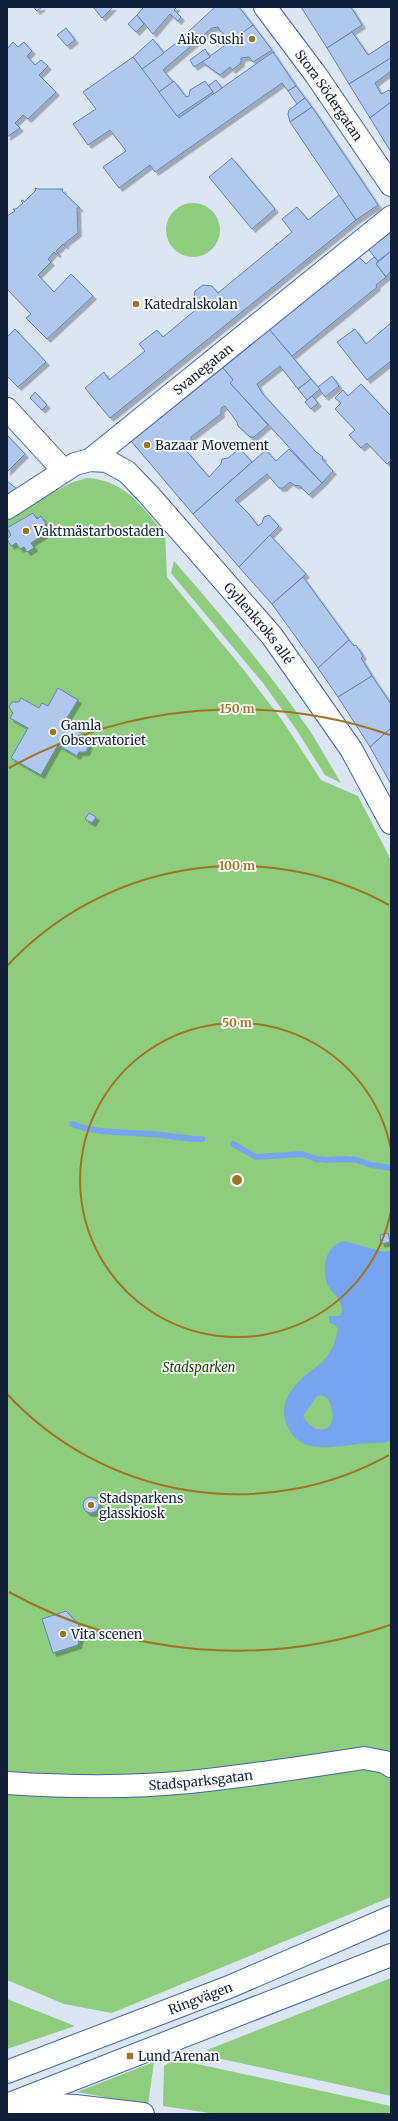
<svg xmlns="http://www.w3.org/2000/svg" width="398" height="2121" font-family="Merriweather,serif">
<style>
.green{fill:#8ecd7e}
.water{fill:#76a4ef;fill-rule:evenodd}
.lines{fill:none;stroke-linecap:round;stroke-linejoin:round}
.stream{stroke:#76a4ef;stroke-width:6}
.building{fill:#b0c8ee;stroke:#5e84c1;filter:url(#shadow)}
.minor-casing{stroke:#4165a0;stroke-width:24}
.tertiary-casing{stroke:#4165a0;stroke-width:24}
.secondary-casing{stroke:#4165a0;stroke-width:24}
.minor{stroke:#fff;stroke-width:22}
.tertiary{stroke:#fff;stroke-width:22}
.secondary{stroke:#fff;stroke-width:22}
.ring{fill:none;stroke:#9e7423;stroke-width:2}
.poi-dot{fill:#9e7423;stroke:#fff;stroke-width:1.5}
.labels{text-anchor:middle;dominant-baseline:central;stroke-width:3.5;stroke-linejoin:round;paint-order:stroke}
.poi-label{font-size:13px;fill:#101f37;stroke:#fff;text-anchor:start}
.street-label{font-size:13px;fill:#101f37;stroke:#fff}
.park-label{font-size:13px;font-style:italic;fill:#134501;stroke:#fff}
.centre{fill:#9e7423;stroke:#fff;stroke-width:2}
.ring-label{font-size:12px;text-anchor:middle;font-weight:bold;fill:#9e7423;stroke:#fff;stroke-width:3.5;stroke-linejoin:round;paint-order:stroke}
</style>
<defs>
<filter id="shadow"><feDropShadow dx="3.5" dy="3.5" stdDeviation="0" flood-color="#0004"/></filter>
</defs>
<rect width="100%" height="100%" fill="#dce5f2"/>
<g class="green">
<circle cx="193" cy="230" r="27"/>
<path d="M 87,478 C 125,480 142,507 165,534 L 167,577 L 243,669 L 282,720 L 321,780 L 358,796 L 391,860 L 391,1897 L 112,2013 L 64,2004 L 7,1980 L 7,516 L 73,482 Z"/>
<path d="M 174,561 C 221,615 267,669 308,728 C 320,746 330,765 341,783 L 325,775 L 296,729 L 263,683 L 171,573 Z"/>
<polygon points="391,1978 391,2096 217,2058 207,2050"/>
<polygon points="7,1999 75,2026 7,2049"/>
<polygon points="174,2059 391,2106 391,2114 216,2114 163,2106 164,2066"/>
<polygon points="154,2062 148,2105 77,2092"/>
</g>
<path class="water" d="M 344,1241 L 384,1252 L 391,1251 L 391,1440 L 385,1443 C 374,1443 363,1443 352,1445 C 324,1448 296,1454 285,1420 C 282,1410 286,1396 293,1388 C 313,1363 330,1368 338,1329 L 335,1325 L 329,1322 L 329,1316 L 339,1316 C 349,1305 331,1293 327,1284 C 322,1267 325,1246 344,1241 ZM 322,1395 C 330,1399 330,1403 332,1410 C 337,1435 312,1435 303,1416 L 317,1396 Z"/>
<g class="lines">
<g class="stream">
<path d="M 72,1124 C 98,1134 123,1132 150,1134 C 168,1135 184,1139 202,1139"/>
<polyline points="233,1144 256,1157 302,1154 316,1159 328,1160 344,1159 357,1160 371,1165 391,1168"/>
</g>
</g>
<g class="building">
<polygon points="33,7 42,7 37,11"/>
<polygon points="95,7 113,7 102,18 94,8"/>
<polygon points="144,7 177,7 174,10 181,17 178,21 170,14 153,34 137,15"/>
<polygon points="215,7 239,7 253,25 231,42 223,33 220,31 218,27 212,28 163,70 173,82 159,92 142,69 175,44"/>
<polygon points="301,7 351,7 362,25 327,48"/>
<polygon points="137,15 144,24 136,32 128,24"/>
<polygon points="253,25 272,50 253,62 249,57 241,58 241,63 232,70 230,67 220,75 202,62"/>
<polygon points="66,28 75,40 67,46 57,35"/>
<polygon points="352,32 368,55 391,40 391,58 349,84 327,48"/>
<polygon points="153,39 164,53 142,69 133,57"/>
<polygon points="13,42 18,47 24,42 32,51 27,56 35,65 41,60 48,66 39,75 56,92 28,119 23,115 15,123 20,128 7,137 7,49"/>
<polygon points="205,49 210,57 194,67 190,60"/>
<polygon points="273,52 296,86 288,91 282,83 155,172 150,165 119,188 103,167 126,151 110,130 88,145 73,124 96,109 83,92 133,57 179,118"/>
<polygon points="391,58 391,71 375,83 381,94 389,90 391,93 391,102 370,118 349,84"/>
<polygon points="216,80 222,88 214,94 208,86"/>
<polygon points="174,81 186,97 189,96 190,90 205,81 213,92 177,116 159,92"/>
<polygon points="296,86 305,98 297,104 288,91"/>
<polygon points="305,98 312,107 290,122 288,114 289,110"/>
<polygon points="391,102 391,152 370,118"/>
<polygon points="312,107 378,205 356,220 290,122"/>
<polygon points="232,158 275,209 252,229 209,177"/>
<polygon points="35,188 38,189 63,189 62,191 80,208 77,208 78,233 65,243 65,246 63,244 56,251 58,253 56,254 54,252 48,259 51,262 38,275 54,292 71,274 93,296 47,339 26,318 31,314 7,289 7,216 15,211 13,209 16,209 23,203 21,201 23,200 24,202 36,190"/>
<polygon points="339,195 356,220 110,418 85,388 104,372 109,380 145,351 139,344 157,330 163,337 199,307 194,301 195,291 203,285 212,286 218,293 292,232 282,219 297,207 308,220"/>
<polygon points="387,226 391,232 391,251 378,261 364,244"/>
<polygon points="391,251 391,274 390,272 386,277 376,264"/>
<polygon points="358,256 366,264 374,257 378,261 376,264 386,277 376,285 377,287 292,356 269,329"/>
<polygon points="391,323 391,361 367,380 337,342 355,329 366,344"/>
<polygon points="15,329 46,362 18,387 7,376 7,337"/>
<polygon points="269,329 311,379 298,389 280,366 257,384 262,393 316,452 323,457 322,459 333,471 322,483 230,383 233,380 219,363 232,352 236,357"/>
<polygon points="219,363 233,380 230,383 268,425 254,437 250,437 238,426 237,422 225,406 221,408 221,414 191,437 191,441 183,447 209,477 221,464 222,459 228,458 238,450 241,450 252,462 193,514 131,441"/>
<polygon points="332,376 339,386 325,397 318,387"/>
<polygon points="311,379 320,389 307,400 298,389"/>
<polygon points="361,384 391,416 391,460 387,464 367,443 361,448 349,435 355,430 335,409 341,403 335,398 343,390 348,396"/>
<polygon points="35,392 47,405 42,410 30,398"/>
<polygon points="312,396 318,403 311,409 305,402"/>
<polygon points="7,435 25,454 7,472"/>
<polygon points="289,449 322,483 309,495 300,486 294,485 290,482 283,488 279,488 267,474 235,500 249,514 258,526 262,523 264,517 269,515 279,526 239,567 193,514 266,450 276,461"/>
<polygon points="7,481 17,489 7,495"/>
<polygon points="33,513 37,519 41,516 46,524 41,527 45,534 31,543 34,548 27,552 24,547 20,549 16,543 11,546 7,539 11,535 7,528"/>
<polygon points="270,535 306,574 272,604 239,567"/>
<polygon points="303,577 349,640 318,668 272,604"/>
<polygon points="349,640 354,646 356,645 363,656 361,658 372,676 338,697 318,668"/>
<polygon points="372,676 391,704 391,728 370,747 338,697"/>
<polygon points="58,688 78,700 67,718 72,720 69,726 88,737 85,741 88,743 88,747 86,752 79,752 77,756 58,745 41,775 11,758 28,728 10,718 13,713 9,707 12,702 19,702 21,698 39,708 42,703 48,706"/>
<polygon points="391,728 391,784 370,747"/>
<polygon points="89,813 96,817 92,823 85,819"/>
<polygon points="388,1233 390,1242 381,1244 380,1235"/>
<circle cx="91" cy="1505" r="8"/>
<polygon points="66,1611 79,1625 80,1637 78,1645 53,1653 42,1619"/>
</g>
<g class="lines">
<defs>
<g id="minor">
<path id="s1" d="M 265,7 L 316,75 L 391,185"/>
<polyline points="7,409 64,471"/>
<path id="s2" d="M 90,460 L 391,217"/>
<path id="s3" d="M 7,1783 C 68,1787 129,1788 189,1782 C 248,1776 306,1767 364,1758 L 385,1762 L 391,1766"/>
</g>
<g id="tertiary">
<path id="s4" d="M 7,508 L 75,464 L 90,460 L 107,461 L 127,472 L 149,495 L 272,636 L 351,749 L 391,823"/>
<polyline points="13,2103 75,2106 143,2114"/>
</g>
<g id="secondary">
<path id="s5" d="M 7,2072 L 229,1987 L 391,1917"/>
<polyline points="7,2105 391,1955"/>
</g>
</defs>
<use href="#minor" class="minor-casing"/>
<use href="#tertiary" class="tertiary-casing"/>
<use href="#secondary" class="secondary-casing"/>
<use href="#minor" class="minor"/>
<use href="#tertiary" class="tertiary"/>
<use href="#secondary" class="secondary"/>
</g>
<g class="ring">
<path d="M391 1211A157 157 0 1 1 391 1149"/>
<path d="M389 1455A314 314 0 0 1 7 1394M7 966A314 314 0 0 1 389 905"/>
<path d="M390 1625A471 471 0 0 1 9 1592M9 768A471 471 0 0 1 390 735"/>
</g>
<g class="poi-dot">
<circle cx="252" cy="39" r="4"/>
<circle cx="136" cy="304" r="4"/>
<circle cx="147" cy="445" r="4"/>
<circle cx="26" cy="531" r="4"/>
<circle cx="53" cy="732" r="4"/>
<circle cx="91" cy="1505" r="4"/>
<circle cx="63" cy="1634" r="4"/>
<rect x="126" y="2052" width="8" height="8" rx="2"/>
</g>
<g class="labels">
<g class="poi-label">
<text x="244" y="39" text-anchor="end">Aiko Sushi</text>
<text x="144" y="304">Katedralskolan</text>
<text x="155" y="445">Bazaar Movement</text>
<text x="34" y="531">Vaktmästarbostaden</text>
<text x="61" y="725">Gamla<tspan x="61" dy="15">Observatoriet</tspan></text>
<text x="99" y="1498">Stadsparkens<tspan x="99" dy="15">glasskiosk</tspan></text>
<text x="71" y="1634">Vita scenen</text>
<text x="138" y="2056">Lund Arenan</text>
</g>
<g class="street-label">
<text stroke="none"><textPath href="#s1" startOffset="109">Stora Södergatan</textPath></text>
<text stroke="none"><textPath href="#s2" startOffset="145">Svanegatan</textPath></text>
<text stroke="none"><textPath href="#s4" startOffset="337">Gyllenkroks allé</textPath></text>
<text stroke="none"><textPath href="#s3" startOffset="194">Stadsparksgatan</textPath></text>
<text stroke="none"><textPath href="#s5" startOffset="207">Ringvägen</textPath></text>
</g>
<g class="park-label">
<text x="199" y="1367">Stadsparken</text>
</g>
</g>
<circle cx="237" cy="1180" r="6" class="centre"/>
<g class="ring-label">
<text x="237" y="713">150 m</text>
<text x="237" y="870">100 m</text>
<text x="237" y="1027">50 m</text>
</g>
<rect width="398" height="2121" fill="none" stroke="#101f37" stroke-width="16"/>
</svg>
